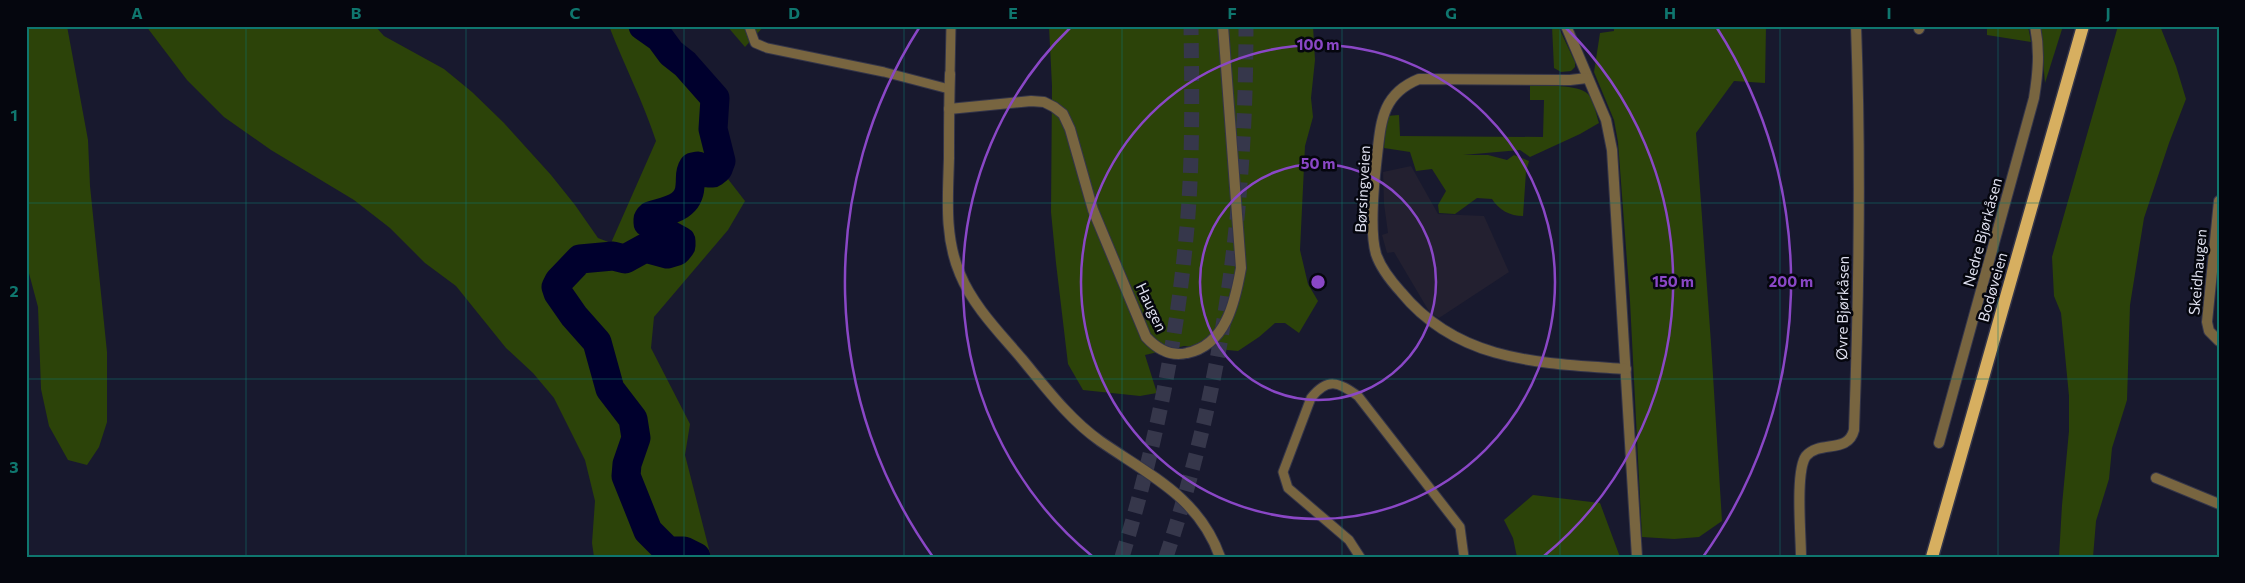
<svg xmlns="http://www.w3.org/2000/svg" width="2245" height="583" font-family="Commissioner,sans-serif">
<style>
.education{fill:#232030}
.green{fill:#2c4309}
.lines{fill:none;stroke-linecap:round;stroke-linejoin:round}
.river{stroke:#00002d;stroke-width:29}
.highway-tunnel{stroke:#36374b;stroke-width:15;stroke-dasharray:15 8;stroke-linecap:butt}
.lane-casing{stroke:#343549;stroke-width:11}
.street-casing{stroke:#343549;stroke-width:12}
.primary-casing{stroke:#343549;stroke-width:15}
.lane{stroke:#786540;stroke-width:9}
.street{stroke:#786540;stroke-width:10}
.primary{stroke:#d7af60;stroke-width:12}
.grid{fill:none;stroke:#0f766e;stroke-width:1;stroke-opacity:0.55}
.ring{fill:none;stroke:#8a47c6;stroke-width:2.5}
.labels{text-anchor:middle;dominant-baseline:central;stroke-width:5;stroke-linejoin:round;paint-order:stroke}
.street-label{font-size:15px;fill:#dedfee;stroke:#05060e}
.centre{fill:#8a47c6;stroke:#05060e;stroke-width:2.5}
.ring-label{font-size:15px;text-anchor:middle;font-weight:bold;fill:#8a47c6;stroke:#05060e;stroke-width:5;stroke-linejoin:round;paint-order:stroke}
.neatline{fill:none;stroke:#0f766e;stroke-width:2}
.grid-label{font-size:16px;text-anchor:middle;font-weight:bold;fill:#0f766e}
</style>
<rect width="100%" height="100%" fill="#18192e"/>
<polygon class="education" points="1411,166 1438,214 1484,216 1509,272 1439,318 1430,313 1394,252 1387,253 1382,235 1388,233 1384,204 1383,172"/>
<g class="green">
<polygon points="26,26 67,26 88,140 90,186 107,352 107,422 99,447 87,465 68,460 49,426 41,389 38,307 26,262"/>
<path d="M 146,26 L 375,26 L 384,36 L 444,69 L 472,92 L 504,123 L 551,175 L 575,205 L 598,238 L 611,243 L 656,141 C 643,101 624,65 609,26 L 666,26 L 706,104 L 709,134 L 721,170 L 745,201 L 728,230 L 654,317 L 651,348 L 690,424 L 685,455 L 711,557 L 594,557 L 592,543 L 595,501 L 585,460 L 554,398 L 533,373 L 506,348 L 456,286 L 425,263 L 390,228 L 354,200 L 271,150 L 224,117 L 187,80 Z"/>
<polygon points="727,26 764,26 745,47"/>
<polygon points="1049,26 1313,26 1315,60 1311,98 1313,117 1305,146 1300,250 1308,284 1318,301 1299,333 1285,323 1275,323 1259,337 1238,351 1184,346 1145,355 1157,393 1140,396 1083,390 1068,364 1056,263 1051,212 1052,86"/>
<polygon points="1552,26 1558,26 1575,62 1575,67 1571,71 1561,72 1554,68"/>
<polygon points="1614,26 1766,26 1765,83 1734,81 1696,133 1711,343 1722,521 1699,537 1674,539 1642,537 1630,301 1618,142 1614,120 1594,72 1600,33 1614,31"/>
<polygon points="1987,26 2028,26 2031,42 1987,35"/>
<polygon points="2040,26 2063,26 2045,83"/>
<polygon points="2118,26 2160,26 2176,66 2186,99 2169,143 2144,218 2130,305 2127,400 2112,448 2109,479 2096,521 2093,557 2059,557 2062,505 2069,431 2069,396 2061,313 2054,296 2052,257"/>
<path d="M 1530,85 C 1544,86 1578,84 1588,94 C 1594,100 1596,114 1599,123 L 1580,134 L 1530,157 L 1520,150 L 1463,155 L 1488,155 L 1507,160 L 1514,155 L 1529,161 L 1526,172 L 1523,216 C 1510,216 1499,210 1492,199 L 1477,198 L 1455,214 L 1439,213 L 1438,205 L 1446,191 L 1432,169 L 1416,171 L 1410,152 L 1384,148 L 1386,116 L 1399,115 L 1400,136 L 1543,137 L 1544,100 L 1530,100 Z"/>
<polygon points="1533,495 1600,503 1620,557 1517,557 1513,538 1504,520"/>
</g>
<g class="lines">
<path class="river" d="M 643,26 L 660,38 L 671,53 L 685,64 L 715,98 L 713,129 L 721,161 L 718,169 L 713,173 L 708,173 L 698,166 L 693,167 C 689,173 691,178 690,186 C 689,208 668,210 650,216 L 648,219 L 648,223 L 681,241 L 681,246 L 677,251 L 667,254 L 645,248 L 625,259 L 613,256 L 580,259 L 559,281 L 556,287 L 558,293 L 574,316 L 597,342 L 610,389 L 633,419 L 636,438 L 627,464 L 626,476 L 648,531 L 668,551 L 684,551 L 696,557"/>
<g class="highway-tunnel">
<path d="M 1122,557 C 1154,452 1176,347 1186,238 C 1193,168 1192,97 1191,26"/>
<path d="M 1166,557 C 1224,383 1246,209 1246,26"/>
</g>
<defs>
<g id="lane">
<polyline points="749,26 755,43 767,48 884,72 949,89"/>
<polyline points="950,74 951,26"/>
<path d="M 1360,557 L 1349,540 L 1288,488 L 1283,472 L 1311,398 C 1328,377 1338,382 1358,396 L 1460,527 L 1464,557"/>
</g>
<g id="street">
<polyline points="1566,26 1606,120 1612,150 1637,557"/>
<polyline points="1919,29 1920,26"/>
<path d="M 950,74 C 949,102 949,130 949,158 C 948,196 944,237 960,274 C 973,306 1000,333 1022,359 C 1046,388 1069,419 1100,441 C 1149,475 1199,497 1220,557"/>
<path d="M 1587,78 L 1570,80 L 1419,79 C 1382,94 1381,121 1377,156 C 1374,182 1369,230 1376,254 C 1381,269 1391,281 1401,292 C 1459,363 1542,363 1626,369"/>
<path d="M 949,109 L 1031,101 L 1044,102 L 1054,107 L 1063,114 L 1070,129 L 1093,210 L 1146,337 C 1157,349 1170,357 1187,353 C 1226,345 1235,302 1241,268 L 1223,26"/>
<polyline points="2219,201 2207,322 2209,331 2219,341"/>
<path d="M 1939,443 L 2034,98 C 2038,73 2040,51 2035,26"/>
<polyline points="2156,478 2219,504"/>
<path d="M 1801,557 C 1801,536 1795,471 1806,456 C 1820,440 1848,454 1854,430 C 1859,296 1861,161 1856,26"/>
</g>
<polyline id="primary" points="1932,557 2083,26"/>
</defs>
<use href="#lane" class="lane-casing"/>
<use href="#street" class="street-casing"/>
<use href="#primary" class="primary-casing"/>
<use href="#lane" class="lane"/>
<use href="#street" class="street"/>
<use href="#primary" class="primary"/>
</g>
<path class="grid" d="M 246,26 L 246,557M 466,26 L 466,557M 684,26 L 684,557M 904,26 L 904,557M 1122,26 L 1122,557M 1342,26 L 1342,557M 1560,26 L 1560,557M 1780,26 L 1780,557M 1998,26 L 1998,557M 26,203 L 2219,203M 26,379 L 2219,379"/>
<g class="ring">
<circle cx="1318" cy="282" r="118"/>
<circle cx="1318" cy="282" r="237"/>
<path d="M1092 556A355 355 0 0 1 1071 27M1565 27A355 355 0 0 1 1544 556"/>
<path d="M933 557A473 473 0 0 1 919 28M1717 28A473 473 0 0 1 1703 557"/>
</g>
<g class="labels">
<g class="street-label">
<text transform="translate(1362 189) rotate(-87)">Børsingveien</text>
<text transform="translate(1982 232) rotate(-75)">Nedre Bjørkåsen</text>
<text transform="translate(2197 272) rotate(-85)">Skeidhaugen</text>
<text transform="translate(1992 287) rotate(-74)">Bodøveien</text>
<text transform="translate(1152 307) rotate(65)">Haugen</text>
<text transform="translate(1842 308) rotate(-89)">Øvre Bjørkåsen</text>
</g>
</g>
<circle cx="1318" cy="282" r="8" class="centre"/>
<g class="ring-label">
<text x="1318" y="50">100 m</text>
<text x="1318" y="169">50 m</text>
<text x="1673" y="287">150 m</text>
<text x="1791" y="287">200 m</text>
</g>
<rect width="2245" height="583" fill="none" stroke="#05060e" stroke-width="55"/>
<rect x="28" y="28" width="2190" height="528" class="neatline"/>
<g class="grid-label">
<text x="137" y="19">A</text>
<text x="356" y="19">B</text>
<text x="575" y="19">C</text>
<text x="794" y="19">D</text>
<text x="1013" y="19">E</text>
<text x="1232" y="19">F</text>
<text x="1451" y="19">G</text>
<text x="1670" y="19">H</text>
<text x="1889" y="19">I</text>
<text x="2108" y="19">J</text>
<text x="14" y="121">1</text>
<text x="14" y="297">2</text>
<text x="14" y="473">3</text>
</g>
</svg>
